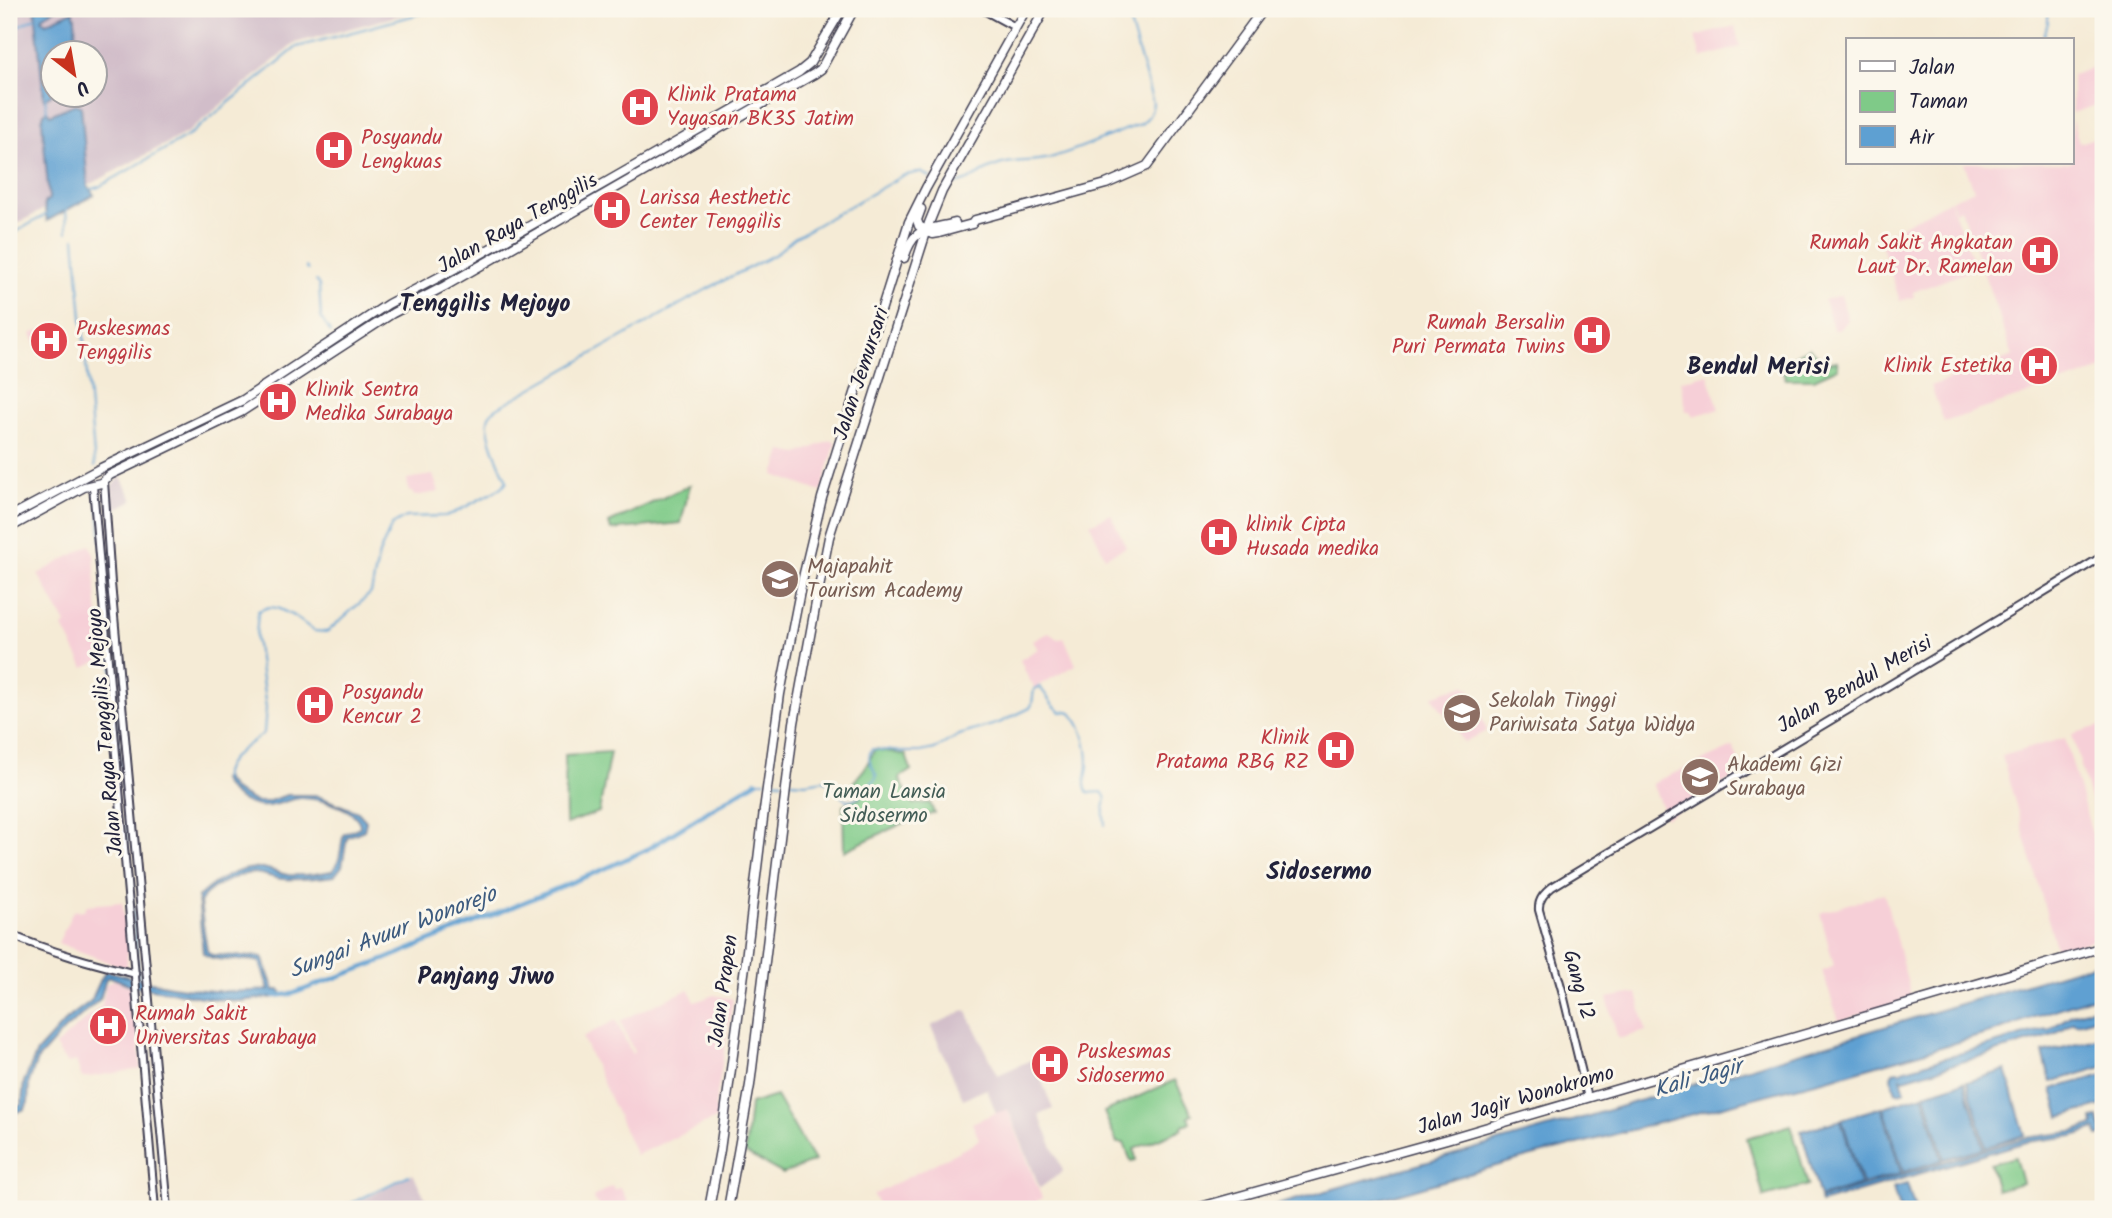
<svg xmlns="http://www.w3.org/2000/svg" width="2112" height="1218" font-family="Kalam,sans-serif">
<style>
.built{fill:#f6cfd7}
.industrial{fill:#d1bdc9;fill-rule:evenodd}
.green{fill:#7fca88;stroke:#507662;stroke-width:2}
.water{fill:#5ea0d2;stroke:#406186;stroke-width:2}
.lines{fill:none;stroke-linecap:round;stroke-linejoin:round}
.stream{stroke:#5ea0d2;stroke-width:2}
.canal{stroke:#5ea0d2;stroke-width:4.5}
.minor-casing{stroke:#424052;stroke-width:10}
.major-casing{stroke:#424052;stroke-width:11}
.minor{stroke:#fff;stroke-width:6}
.major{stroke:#fff;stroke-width:8}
.labels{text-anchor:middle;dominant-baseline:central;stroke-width:6;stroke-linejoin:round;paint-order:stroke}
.health-label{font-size:21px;fill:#be3a42;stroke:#fbf7ec;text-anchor:start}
.street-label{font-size:21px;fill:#22223b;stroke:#fbf7ec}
.education-label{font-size:21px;fill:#785e54;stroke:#fbf7ec;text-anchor:start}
.park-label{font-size:21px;fill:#435d56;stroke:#fbf7ec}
.water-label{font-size:23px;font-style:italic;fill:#3d5b7f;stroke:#fbf7ec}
.quarter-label{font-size:24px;font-weight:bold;fill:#22223b;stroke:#fbf7ec}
</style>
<rect width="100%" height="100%" fill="#fbf7ec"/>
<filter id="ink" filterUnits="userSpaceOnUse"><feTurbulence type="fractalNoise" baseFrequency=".0143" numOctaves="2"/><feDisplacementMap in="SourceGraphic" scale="14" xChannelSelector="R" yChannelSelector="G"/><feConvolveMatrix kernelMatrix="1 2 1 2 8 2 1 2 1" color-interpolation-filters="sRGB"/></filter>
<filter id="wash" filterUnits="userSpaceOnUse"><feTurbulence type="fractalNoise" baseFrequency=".00686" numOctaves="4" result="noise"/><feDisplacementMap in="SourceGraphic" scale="28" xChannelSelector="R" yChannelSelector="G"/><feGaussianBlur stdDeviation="1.57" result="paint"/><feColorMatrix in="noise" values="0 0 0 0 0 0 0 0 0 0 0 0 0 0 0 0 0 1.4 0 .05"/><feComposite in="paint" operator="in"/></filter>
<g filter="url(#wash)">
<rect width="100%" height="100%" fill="#f5ebd6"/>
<g class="built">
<polygon points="1735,26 1740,47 1701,58 1695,37"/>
<polygon points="2103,64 2103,103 2072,113 2072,75"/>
<polygon points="2072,120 2079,143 2103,135 2103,369 1944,422 1931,386 2013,356 1961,209 1955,211 1951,200 1974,190 1964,163 2072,163"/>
<polygon points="1950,200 1975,269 1913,292 1914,297 1900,301 1879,238"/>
<polygon points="1841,295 1848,320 1842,327 1834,331 1824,300"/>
<polygon points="56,323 68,347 43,359 31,334"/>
<polygon points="1708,374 1719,409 1693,416 1690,411 1686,411 1681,381"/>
<polygon points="831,440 836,442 821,492 774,475 782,451 798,454"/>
<polygon points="433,475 439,492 414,496 412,492 409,492 407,479"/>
<polygon points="1111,514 1126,547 1105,557 1090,524"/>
<polygon points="90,545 94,554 97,607 101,632 100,660 84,668 63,627 66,624 38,574"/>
<polygon points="1049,632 1057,639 1064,637 1076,665 1034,688 1032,682 1030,682 1020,660 1038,649 1033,641"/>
<polygon points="1464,685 1470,689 1487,731 1464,742 1432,696"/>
<polygon points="2103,725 2103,845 2072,734"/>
<polygon points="2065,738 2103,873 2103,938 2057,951 2002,756"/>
<polygon points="1733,747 1744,771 1666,818 1652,783"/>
<polygon points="1884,893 1912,999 1839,1021 1822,971 1834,966 1820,913"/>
<polygon points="122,902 128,942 127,969 58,943 73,911 84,910 87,905"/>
<polygon points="114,980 134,988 141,1069 82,1078 76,1061 67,1064 55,1046 102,1005 106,984"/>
<polygon points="689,989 695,1002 714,995 733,999 715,1107 720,1117 636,1155 582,1037 616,1020 632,1054 634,1052 620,1021"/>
<polygon points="1637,993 1646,1031 1618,1039 1607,998"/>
<polygon points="1007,1108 1042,1198 1037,1201 1038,1209 874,1209 878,1204 873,1195 973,1144 979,1139 972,1123"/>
<polygon points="612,1186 614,1190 620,1187 632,1209 601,1209 593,1197"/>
</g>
<g class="industrial">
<path d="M 9,9 L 423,9 L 295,43 L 188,132 L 9,228 ZM 52,52 L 94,52 L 94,94 L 52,94 Z"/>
<polygon points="121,477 133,500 111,511 112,485"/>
<polygon points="966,1010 998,1075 1033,1059 1053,1109 1039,1115 1063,1171 1040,1188 1008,1109 996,1113 987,1089 963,1099 931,1026"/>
<polygon points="413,1174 431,1209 346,1209"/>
</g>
<g class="green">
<path d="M 1809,348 L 1826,363 L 1837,361 L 1838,368 L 1814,379 L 1786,379 L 1783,372 C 1788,367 1789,360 1795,356 C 1799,353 1805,351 1809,348 Z"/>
<polygon points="690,485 681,523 611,530 609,523"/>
<polygon points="875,749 906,755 911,770 899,778 913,804 930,803 934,813 901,824 844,851 843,805 860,798 853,783 865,768"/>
<polygon points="610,752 599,812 566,824 565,755"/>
<polygon points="1175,1080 1192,1114 1188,1116 1190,1122 1182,1126 1182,1129 1134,1149 1136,1160 1131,1161 1124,1143 1117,1143 1104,1112"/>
<polygon points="776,1096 814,1161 783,1174 745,1153 750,1104"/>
<polygon points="1791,1125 1808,1185 1764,1197 1747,1138"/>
<polygon points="2015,1157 2022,1183 1997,1190 1990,1164"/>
</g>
<g class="water">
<polygon points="35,9 56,9 42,17 42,20 46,23 73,11 75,18 76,52 52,52 52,94 44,99"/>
<polygon points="75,104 81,106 88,186 94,195 47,221 44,203 49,199 42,121 44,113 47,111 50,115"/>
<path d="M 225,779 L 233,790 L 255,802 L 267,802 L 287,795 L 315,795 L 358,812 L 366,821 L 364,830 L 347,837 L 342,866 L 334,876 C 318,878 300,880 284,879 C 273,879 263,872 251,873 C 236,875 205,888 200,903 L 207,951 L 212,955 L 262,957 L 274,990 L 280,990 L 281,992 L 276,997 L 239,1001 L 209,998 L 133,986 L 111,977 L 106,978 L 100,999 L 64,1030 L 37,1060 L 29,1082 L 28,1102 L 25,1109 L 15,1113 L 9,1112 L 9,1106 L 17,1107 L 22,1104 L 24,1082 L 37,1052 L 67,1019 L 91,1001 L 102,977 L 107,971 C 163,987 210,995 269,990 L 260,962 C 242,956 217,965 203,953 L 198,897 C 215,881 237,867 262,868 C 271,869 279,874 288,875 C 302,876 318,874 332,871 C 342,862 340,846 344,834 L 360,827 C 361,809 316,797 300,798 C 290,799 283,803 273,805 C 254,810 230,798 222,780 Z"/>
<polygon points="2103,961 2103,994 2039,1015 1997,1031 1846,1074 1528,1157 1345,1209 1263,1209 1589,1116"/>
<polygon points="2103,1005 2103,1015 2076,1024 2073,1022 2054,1035 1904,1079 1901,1078 1905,1091 1898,1093 1896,1092 1891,1076 1893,1072 1898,1071 1901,1072 1902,1070 2046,1029 2048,1030 2073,1014"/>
<polygon points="2103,1037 2103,1067 2051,1082 2043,1053"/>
<polygon points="2006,1070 2025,1135 1986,1147 1967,1082"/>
<polygon points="2103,1075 2103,1105 2060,1117 2052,1089"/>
<polygon points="1964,1082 1984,1148 1944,1159 1925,1094"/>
<polygon points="1923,1095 1942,1160 1903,1172 1884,1107"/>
<polygon points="1882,1107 1901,1173 1862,1184 1842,1119"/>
<polygon points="2098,1117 2103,1135 2098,1136 2096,1129 2073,1136 2026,1142 1821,1203 1820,1199 2025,1138 2072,1132 2094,1125 2093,1118"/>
<polygon points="1841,1120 1860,1185 1820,1197 1801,1131"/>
<polygon points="1907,1184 1915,1209 1899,1209 1893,1188"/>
</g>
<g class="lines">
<g class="stream">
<polyline points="9,31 35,18"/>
<polyline points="2043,40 2048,22 2048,9"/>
<polyline points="45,96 47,111"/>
<path d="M 947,185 C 968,185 982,169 1002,164 C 1017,160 1034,162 1050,158 C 1081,149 1111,134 1141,124 C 1149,117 1152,113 1153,103 L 1126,9"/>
<polyline points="91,189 99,187 188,136 297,47 423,13 429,9"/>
<polyline points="66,208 67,232"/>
<polyline points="9,236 47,214"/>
<polyline points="75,238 95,467"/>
<polyline points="306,267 308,270"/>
<polyline points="316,281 319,285 321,318 331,333"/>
<polyline points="97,487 139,980"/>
<path d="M 224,781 C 220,760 249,745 264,733 L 266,708 L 256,638 L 258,611 L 269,607 L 277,608 L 294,616 L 314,631 L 327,632 L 371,593 L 379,554 L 392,525 L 406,517 L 445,516 L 454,513 L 501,488 L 507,481 C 501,467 483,430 489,416 C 491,412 494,410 497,408 L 709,288 L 774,255 L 794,238 L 902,176 L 920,172 L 930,177"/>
<polyline points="757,781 765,781"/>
<polyline points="770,781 782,782"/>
<path d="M 791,782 L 806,783 L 824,780 C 834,785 834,788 841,796 C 854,810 870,786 877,776 C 873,766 865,760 872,749 L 905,752 L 920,752 L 935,749 L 959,735 L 999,723 L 1030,708 L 1032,704 L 1034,689 L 1040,687 L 1053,705 L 1061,712 L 1069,711 C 1083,725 1088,746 1088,765 C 1088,776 1081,783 1088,793 L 1102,792 C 1108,799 1105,801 1104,810 C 1103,815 1105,820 1105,825"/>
<polyline points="340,1209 409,1175"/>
</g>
<polyline class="canal" points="274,996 292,994 384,960 604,869 646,850 757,781"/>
</g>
</g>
<g filter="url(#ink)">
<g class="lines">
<defs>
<g id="minor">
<polyline points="982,9 1015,27"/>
<polyline points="104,481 111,583 168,1209"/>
<polyline points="93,486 155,1209"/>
<path d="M 9,934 C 50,952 92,963 136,974"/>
<path d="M 1588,1098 L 1562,990 L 1539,910 C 1538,899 1545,893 1552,887 C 1736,776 1920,668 2103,556"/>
</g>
<g id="major">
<polyline points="921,209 917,220 919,226 933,234 939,233 972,224 975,220 990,216 1106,184 1147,166 1263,9"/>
<path d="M 904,258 C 914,226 926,231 955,223"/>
<polyline points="9,517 101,468 243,400 388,304 458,267 799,72 810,63 842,9"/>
<polyline points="9,528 84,487 101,483 110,475 241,412 393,313 445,286 814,74 821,69 854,9"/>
<polyline points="709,1209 720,1150 746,959 764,810 780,694 801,586 822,498 909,222 926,188 1026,9"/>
<polyline points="728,1209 750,1085 794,723 816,603 829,537 929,223 942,191 1045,9"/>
<polyline points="1193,1209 1447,1139 2103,947"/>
</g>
</defs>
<use href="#minor" class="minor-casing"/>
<use href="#major" class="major-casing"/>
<use href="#minor" class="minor"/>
<use href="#major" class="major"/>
</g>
</g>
<defs>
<symbol id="hospital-disc" viewBox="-11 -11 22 22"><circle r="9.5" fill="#e0444e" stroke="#fbf7ec"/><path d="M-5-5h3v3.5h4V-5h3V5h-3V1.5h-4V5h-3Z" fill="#fff"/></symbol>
<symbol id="university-disc" viewBox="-11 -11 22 22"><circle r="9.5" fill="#8d6e63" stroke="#fbf7ec"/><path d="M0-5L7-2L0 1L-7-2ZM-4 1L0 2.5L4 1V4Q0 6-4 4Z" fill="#fff"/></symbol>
</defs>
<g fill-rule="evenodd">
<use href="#hospital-disc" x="618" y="85" width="44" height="44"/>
<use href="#hospital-disc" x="312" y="128" width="44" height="44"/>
<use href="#hospital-disc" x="590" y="188" width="44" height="44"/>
<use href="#hospital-disc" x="2018" y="233" width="44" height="44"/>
<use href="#hospital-disc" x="1570" y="313" width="44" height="44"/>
<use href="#hospital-disc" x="27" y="319" width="44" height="44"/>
<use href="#hospital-disc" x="2017" y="344" width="44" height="44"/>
<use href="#hospital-disc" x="256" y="380" width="44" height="44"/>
<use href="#hospital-disc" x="1197" y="515" width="44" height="44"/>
<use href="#university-disc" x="758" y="557" width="44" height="44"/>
<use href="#hospital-disc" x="293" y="683" width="44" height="44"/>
<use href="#university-disc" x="1440" y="691" width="44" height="44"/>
<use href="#hospital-disc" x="1314" y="728" width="44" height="44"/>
<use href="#university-disc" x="1678" y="755" width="44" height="44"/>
<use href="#hospital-disc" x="86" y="1004" width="44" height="44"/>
<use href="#hospital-disc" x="1028" y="1042" width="44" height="44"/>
</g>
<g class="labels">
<g class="health-label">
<text x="667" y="95">Klinik Pratama<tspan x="667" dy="24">Yayasan BK3S Jatim</tspan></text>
<text x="361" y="138">Posyandu<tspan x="361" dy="24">Lengkuas</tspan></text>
<text x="639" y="198">Larissa Aesthetic<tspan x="639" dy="24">Center Tenggilis</tspan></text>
<text x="2013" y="243" text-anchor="end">Rumah Sakit Angkatan<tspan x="2013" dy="24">Laut Dr. Ramelan</tspan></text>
<text x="1565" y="323" text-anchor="end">Rumah Bersalin<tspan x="1565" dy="24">Puri Permata Twins</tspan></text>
<text x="76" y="329">Puskesmas<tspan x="76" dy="24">Tenggilis</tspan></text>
<text x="2012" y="366" text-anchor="end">Klinik Estetika</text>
<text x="305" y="390">Klinik Sentra<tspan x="305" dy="24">Medika Surabaya</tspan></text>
<text x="1246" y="525">klinik Cipta<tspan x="1246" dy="24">Husada medika</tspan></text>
<text x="342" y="693">Posyandu<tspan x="342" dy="24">Kencur 2</tspan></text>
<text x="1309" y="738" text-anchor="end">Klinik<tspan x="1309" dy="24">Pratama RBG RZ</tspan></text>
<text x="135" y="1014">Rumah Sakit<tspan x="135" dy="24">Universitas Surabaya</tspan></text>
<text x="1077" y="1052">Puskesmas<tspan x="1077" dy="24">Sidosermo</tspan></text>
</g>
<g class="street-label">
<text transform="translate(518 224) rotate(-30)">Jalan Raya Tenggilis</text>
<text transform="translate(862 374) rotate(-72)">Jalan Jemursari</text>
<text transform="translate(1855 685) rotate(-30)">Jalan Bendul Merisi</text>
<text transform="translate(106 732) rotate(-95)">Jalan Raya Tenggilis Mejoyo</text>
<text transform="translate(1578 985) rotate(75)">Gang 12</text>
<text transform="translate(724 991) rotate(-82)">Jalan Prapen</text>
<text transform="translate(1516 1101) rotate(-16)">Jalan Jagir Wonokromo</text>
</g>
<g class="education-label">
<text x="807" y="567">Majapahit<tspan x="807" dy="24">Tourism Academy</tspan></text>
<text x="1489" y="701">Sekolah Tinggi<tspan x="1489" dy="24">Pariwisata Satya Widya</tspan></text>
<text x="1727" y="765">Akademi Gizi<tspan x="1727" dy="24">Surabaya</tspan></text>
</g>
<g class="park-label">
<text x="884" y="792">Taman Lansia<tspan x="884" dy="24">Sidosermo</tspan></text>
</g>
<g class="water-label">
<text transform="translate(393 933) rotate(-21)">Sungai Avuur Wonorejo</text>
<text transform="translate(1698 1079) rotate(-16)">Kali Jagir</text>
</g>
<g class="quarter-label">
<text x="485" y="304">Tenggilis Mejoyo</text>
<text x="1758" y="367">Bendul Merisi</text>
<text x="1319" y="872">Sidosermo</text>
<text x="486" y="977">Panjang Jiwo</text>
</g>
</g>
<rect width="2112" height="1218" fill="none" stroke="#fbf7ec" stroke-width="35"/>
<rect x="1846" y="38" width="228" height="126" fill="#fbf7ec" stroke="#a4a2a5" stroke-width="2"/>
<rect x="1860" y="61" width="35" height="10" fill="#ffffff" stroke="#a4a2a5" stroke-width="2"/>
<text x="1909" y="74" font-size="21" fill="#22223b">Jalan</text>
<rect x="1860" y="91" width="35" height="21" fill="#7fca88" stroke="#a4a2a5" stroke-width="2"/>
<text x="1909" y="108" font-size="21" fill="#22223b">Taman</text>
<rect x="1860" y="126" width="35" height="21" fill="#5ea0d2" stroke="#a4a2a5" stroke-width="2"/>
<text x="1909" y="144" font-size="21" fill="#22223b">Air</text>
<g transform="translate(74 74) rotate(149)"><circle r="33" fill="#fbf7ec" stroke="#a4a2a5" stroke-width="2"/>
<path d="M0-5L12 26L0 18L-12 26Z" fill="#c8321e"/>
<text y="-10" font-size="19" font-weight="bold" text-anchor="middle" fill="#22223b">U</text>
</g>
</svg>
